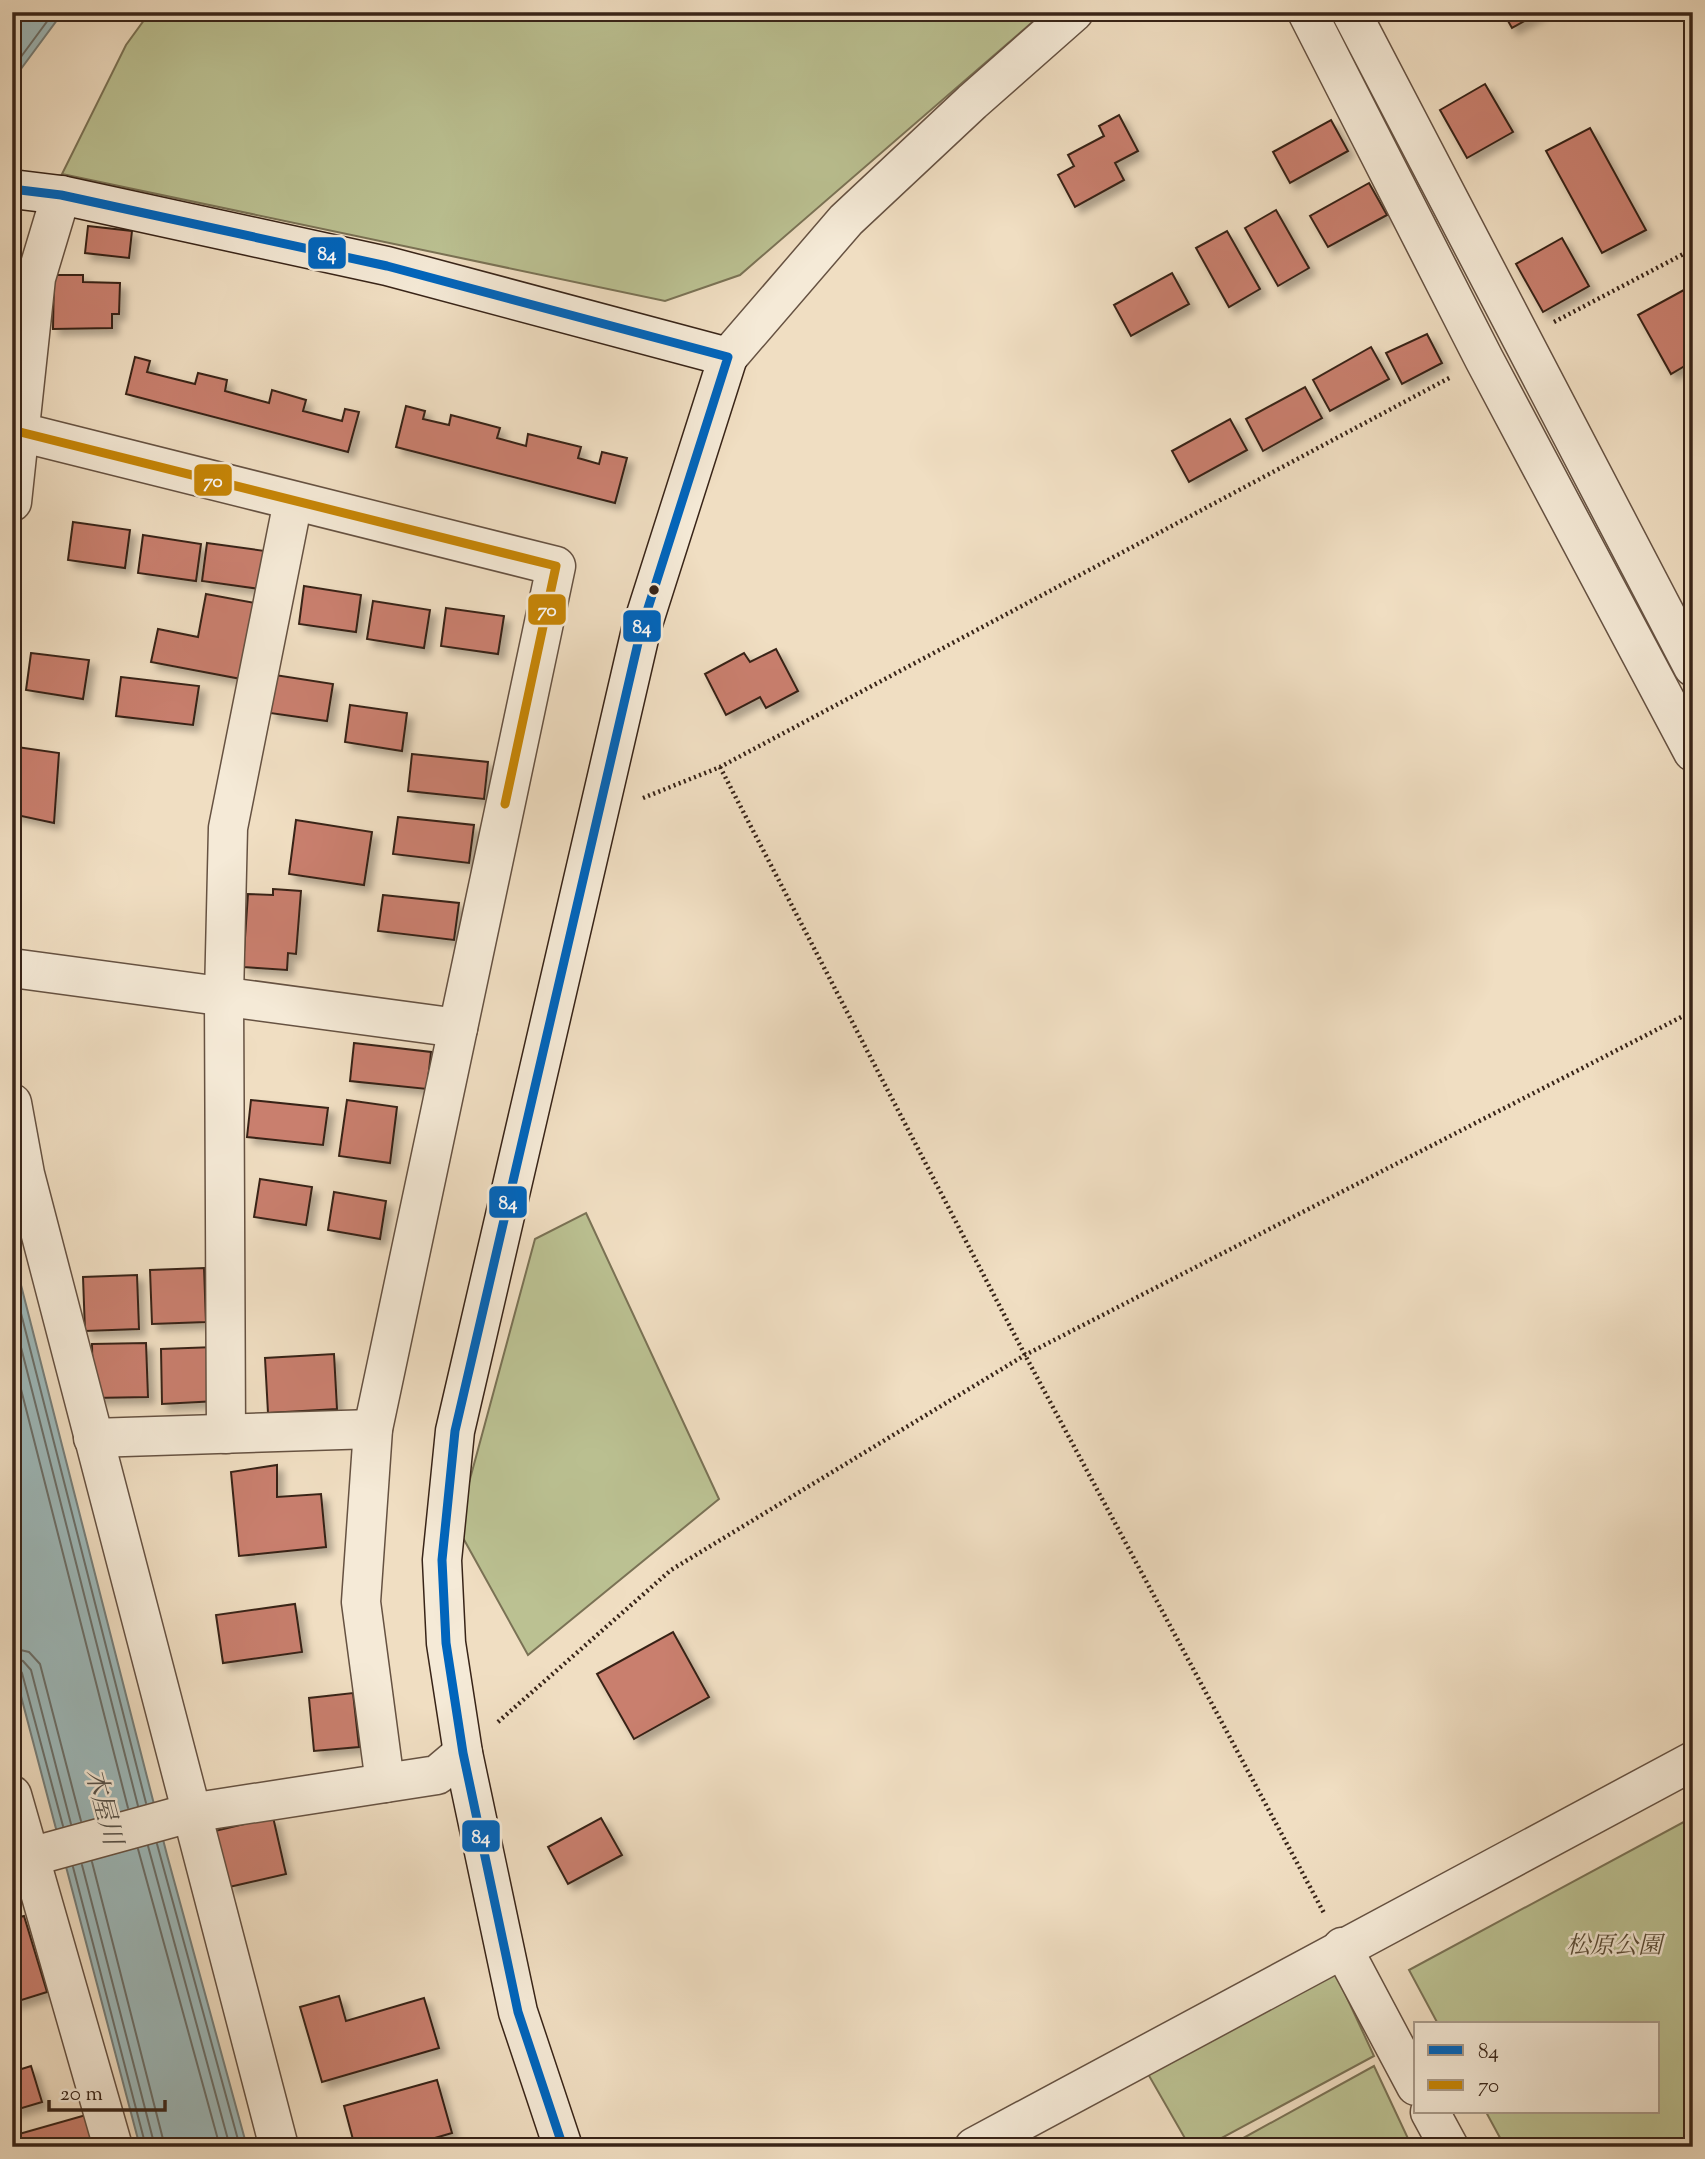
<svg xmlns="http://www.w3.org/2000/svg" width="1705" height="2159" font-family="'Sorts Mill Goudy','Noto Serif JP',serif">
<style>
.green{fill:#bbc192;stroke:#7a7255;stroke-width:2}
.water{fill:#9dbabc;stroke:#757e7a;stroke-width:2}
.lines{fill:none;stroke-linecap:round;stroke-linejoin:round}
.shore{stroke:#6a6f6a;stroke-width:2}
.building{fill:#c97f6e;stroke:#382418;stroke-width:2;filter:url(#shadow)}
.minor-casing{stroke:#665242;stroke-width:41}
.tertiary-casing{stroke:#665242;stroke-width:41}
.secondary-casing{stroke:#382418;stroke-width:41}
.path{stroke:#382418;stroke-width:4.5;stroke-dasharray:2 3.5;stroke-linecap:butt}
.minor{stroke:#f5ead7;stroke-width:38}
.tertiary{stroke:#f5ead7;stroke-width:38}
.secondary{stroke:#f5ead7;stroke-width:38}
.bus-1-casing{stroke:#f5ead7;stroke-width:14}
.bus-2-casing{stroke:#f5ead7;stroke-width:14}
.bus-1{stroke:#0065bd;stroke-width:9}
.bus-2{stroke:#c78606;stroke-width:9}
.bus-dot{fill:#382418;stroke:#f5ead7;stroke-width:2.5}
.labels{text-anchor:middle;dominant-baseline:central;stroke-width:5;stroke-linejoin:round;paint-order:stroke}
.park-label{font-size:24px;font-style:italic;fill:#594b36;stroke:#f5ead7}
.water-label{font-size:26px;font-style:italic;fill:#565149;stroke:#f5ead7}
.line-badge{stroke:#f5ead7;stroke-width:2.5}
.badge-label{font-size:19px;text-anchor:middle;font-weight:bold;fill:#fff}
</style>
<defs>
<filter id="shadow"><feDropShadow dx="6" dy="6" stdDeviation="3.5" flood-color="#0004"/></filter>
</defs>
<rect width="100%" height="100%" fill="#f0dec2"/>
<filter id="stains"><feTurbulence type="fractalNoise" baseFrequency=".00286" numOctaves="4"/><feColorMatrix values="0 0 0 0 .2 0 0 0 0 .09 0 0 0 0 .02 0 0 0 .5 -.17"/></filter>
<radialGradient id="worn" r=".72"><stop offset=".6" stop-color="#630" stop-opacity="0"/><stop offset="1" stop-color="#630" stop-opacity=".3"/></radialGradient>
<g class="green">
<polygon points="150,12 1044,12 740,275 665,301 62,174 126,45"/>
<polygon points="586,1213 719,1499 528,1655 457,1527 535,1239"/>
<polygon points="1693,1817 1693,2147 1505,2147 1486,2112 1658,2112 1658,2024 1438,2024 1409,1970"/>
<polygon points="1335,1972 1374,2056 1205,2147 1190,2147 1148,2074"/>
<polygon points="1374,2066 1412,2147 1227,2147"/>
</g>
<g class="water">
<polygon points="12,12 63,12 12,81"/>
<polygon points="12,1250 167,1855 247,2147 140,2147 12,1662"/>
</g>
<g class="lines">
<g class="shore">
<polyline points="12,69 54,12"/>
<polyline points="12,1278 146,1803"/>
<polyline points="12,1312 138,1806"/>
<polyline points="12,1354 128,1808"/>
<polyline points="12,1648 29,1652 40,1664 81,1821"/>
<polyline points="12,1658 23,1661 31,1670 71,1824"/>
<polyline points="12,1667 19,1668 22,1673 63,1826"/>
<polyline points="157,1844 240,2147"/>
<polyline points="148,1846 230,2147"/>
<polyline points="138,1849 220,2147"/>
<polyline points="92,1862 165,2147"/>
<polyline points="82,1865 155,2147"/>
<polyline points="73,1867 146,2147"/>
</g>
</g>
<g class="building">
<polygon points="1503,12 1541,12 1512,28"/>
<polygon points="1485,84 1513,132 1467,158 1440,110"/>
<polygon points="1119,115 1138,151 1115,163 1124,180 1075,207 1058,175 1074,166 1068,155 1104,136 1099,126"/>
<polygon points="1331,120 1348,151 1290,183 1273,152"/>
<polygon points="1590,128 1646,230 1602,253 1546,151"/>
<polygon points="1369,183 1387,215 1328,247 1310,216"/>
<polygon points="1276,210 1309,268 1278,286 1245,228"/>
<polygon points="88,226 132,231 129,258 85,253"/>
<polygon points="1227,231 1260,289 1229,307 1196,248"/>
<polygon points="1562,238 1589,286 1543,312 1516,264"/>
<polygon points="1172,273 1189,304 1131,336 1114,305"/>
<polygon points="54,275 83,275 83,282 120,283 119,314 112,314 112,328 53,329"/>
<polygon points="1693,285 1693,361 1671,374 1638,315"/>
<polygon points="1427,334 1442,363 1402,384 1386,353"/>
<polygon points="1371,347 1389,379 1330,411 1313,380"/>
<polygon points="135,357 150,361 147,372 195,384 198,373 227,380 225,391 269,403 272,390 306,400 303,411 342,421 345,409 359,412 348,452 126,394"/>
<polygon points="1305,387 1322,418 1263,451 1246,419"/>
<polygon points="406,406 425,411 423,419 449,425 451,415 500,428 497,438 526,446 528,434 581,447 578,458 599,464 602,452 627,458 615,503 396,447"/>
<polygon points="1230,419 1247,450 1189,482 1172,451"/>
<polygon points="73,522 130,530 125,568 68,560"/>
<polygon points="143,535 201,544 196,581 138,573"/>
<polygon points="207,543 265,551 260,589 202,581"/>
<polygon points="304,586 361,595 356,632 299,624"/>
<polygon points="206,594 255,603 241,679 151,662 158,629 198,637"/>
<polygon points="373,601 430,610 424,648 367,639"/>
<polygon points="446,608 504,616 498,654 441,646"/>
<polygon points="776,649 798,691 766,708 760,697 726,715 705,674 744,653 750,662"/>
<polygon points="31,653 89,660 83,699 26,690"/>
<polygon points="275,675 333,684 327,721 270,713"/>
<polygon points="121,677 199,686 193,725 116,716"/>
<polygon points="350,705 407,713 402,751 345,742"/>
<polygon points="17,747 59,753 54,823 12,814 12,777"/>
<polygon points="412,754 488,762 484,799 408,791"/>
<polygon points="398,817 474,825 469,863 393,854"/>
<polygon points="296,820 372,832 364,885 289,874"/>
<polygon points="273,889 301,891 296,954 288,953 287,970 243,967 248,894 273,895"/>
<polygon points="383,895 459,903 454,940 378,931"/>
<polygon points="354,1043 431,1052 427,1089 350,1081"/>
<polygon points="251,1100 328,1108 323,1145 247,1137"/>
<polygon points="347,1100 397,1107 390,1163 339,1156"/>
<polygon points="260,1179 312,1187 306,1225 254,1217"/>
<polygon points="334,1192 386,1201 380,1239 328,1230"/>
<polygon points="204,1268 206,1322 152,1324 150,1270"/>
<polygon points="137,1275 139,1329 85,1331 83,1277"/>
<polygon points="146,1343 148,1397 93,1398 92,1344"/>
<polygon points="215,1347 217,1401 162,1404 161,1349"/>
<polygon points="334,1354 337,1409 268,1413 265,1358"/>
<polygon points="277,1465 277,1497 321,1494 326,1547 239,1556 231,1472"/>
<polygon points="295,1604 302,1652 223,1663 216,1615"/>
<polygon points="673,1632 709,1697 634,1739 597,1674"/>
<polygon points="353,1693 359,1747 314,1751 309,1698"/>
<polygon points="273,1817 286,1874 229,1887 215,1831"/>
<polygon points="601,1818 622,1855 568,1884 548,1847"/>
<polygon points="24,1916 47,1992 12,2003 12,1919"/>
<polygon points="339,1996 346,2021 424,1998 439,2048 322,2082 300,2007"/>
<polygon points="31,2066 42,2102 12,2111 12,2072"/>
<polygon points="437,2080 452,2133 404,2147 355,2147 344,2106"/>
<polygon points="86,2115 95,2147 13,2147 12,2136"/>
</g>
<g class="lines">
<defs>
<g id="minor">
<polyline points="1307,12 1484,359 1693,752"/>
<polyline points="1351,12 1693,667"/>
<polyline points="20,432 556,566 373,1429 361,1602 385,1783"/>
<polyline points="12,502 36,278 61,195"/>
<polyline points="12,968 458,1028"/>
<polyline points="12,1103 25,1174 279,2147"/>
<polyline points="226,1434 224,996 228,828 293,501"/>
<polyline points="93,1438 373,1429"/>
<polyline points="12,1795 113,2147"/>
<polyline points="30,1857 190,1813 437,1775 463,1753"/>
<polyline points="1342,1947 1416,2086"/>
<polyline points="1430,2112 1449,2147"/>
</g>
<g id="tertiary">
<polyline points="728,357 846,220 972,102 1074,12"/>
<polyline points="974,2147 1693,1761"/>
</g>
<polyline id="secondary" points="12,189 61,195 387,266 728,357 641,630 455,1431 442,1560 446,1643 463,1753 518,2012 563,2147"/>
</defs>
<use href="#minor" class="minor-casing"/>
<use href="#tertiary" class="tertiary-casing"/>
<use href="#secondary" class="secondary-casing"/>
<g class="path">
<polyline points="1554,322 1693,249"/>
<polyline points="720,767 1025,1355 1325,1915"/>
<polyline points="643,798 720,767 1451,377"/>
<polyline points="498,1722 671,1570 1025,1355 1693,1011"/>
</g>
<use href="#minor" class="minor"/>
<use href="#tertiary" class="tertiary"/>
<use href="#secondary" class="secondary"/>
<defs>
<polyline id="bus-1" points="12,189 61,195 387,266 728,357 641,630 455,1431 442,1560 446,1643 463,1753 518,2012 563,2147"/>
<polyline id="bus-2" points="20,432 556,566 505,804"/>
</defs>
<use href="#bus-1" class="bus-1-casing"/>
<use href="#bus-2" class="bus-2-casing"/>
<use href="#bus-1" class="bus-1"/>
<use href="#bus-2" class="bus-2"/>
</g>
<circle class="bus-dot" cx="654" cy="590" r="6"/>
<g class="labels">
<g class="park-label">
<text x="1614" y="1947">松原公園</text>
</g>
<g class="water-label">
<text transform="translate(102 1807) rotate(75)">木屋川</text>
</g>
</g>
<g class="line-badge">
<rect x="307" y="236" width="40" height="34" rx="7" fill="#0065bd"/>
<rect x="193" y="463" width="40" height="34" rx="7" fill="#c78606"/>
<rect x="527" y="593" width="40" height="33" rx="7" fill="#c78606"/>
<rect x="622" y="609" width="40" height="34" rx="7" fill="#0065bd"/>
<rect x="488" y="1185" width="40" height="34" rx="7" fill="#0065bd"/>
<rect x="461" y="1819" width="40" height="34" rx="7" fill="#0065bd"/>
</g>
<g class="badge-label">
<text x="327" y="260">84</text>
<text x="213" y="487">70</text>
<text x="547" y="616">70</text>
<text x="642" y="633">84</text>
<text x="508" y="1209">84</text>
<text x="481" y="1843">84</text>
</g>
<rect width="1705" height="2159" fill="none" stroke="#f0dec2" stroke-width="42"/>
<rect x="14" y="14" width="1677" height="2131" fill="none" stroke="#382418" stroke-width="3.5"/>
<rect x="21" y="21" width="1663" height="2117" fill="none" stroke="#382418" stroke-width="2"/>
<rect x="1414" y="2022" width="245" height="91" fill="#f5ead7" stroke="#a99b8b" stroke-width="2"/>
<rect x="1428" y="2045" width="35" height="10" fill="#0065bd" stroke="#a99b8b" stroke-width="2"/>
<text x="1478" y="2058" font-size="21" fill="#382418">84</text>
<rect x="1428" y="2080" width="35" height="10" fill="#c78606" stroke="#a99b8b" stroke-width="2"/>
<text x="1478" y="2092" font-size="21" fill="#382418">70</text>
<path d="M49 2100v10h116v-10" fill="none" stroke="#382418" stroke-width="3.5"/>
<text x="60" y="2100" font-size="21" fill="#382418" stroke="#f5ead7" stroke-width="5" paint-order="stroke">20 m</text>
<rect width="100%" height="100%" filter="url(#stains)"/>
<rect width="100%" height="100%" fill="url(#worn)"/>
</svg>
